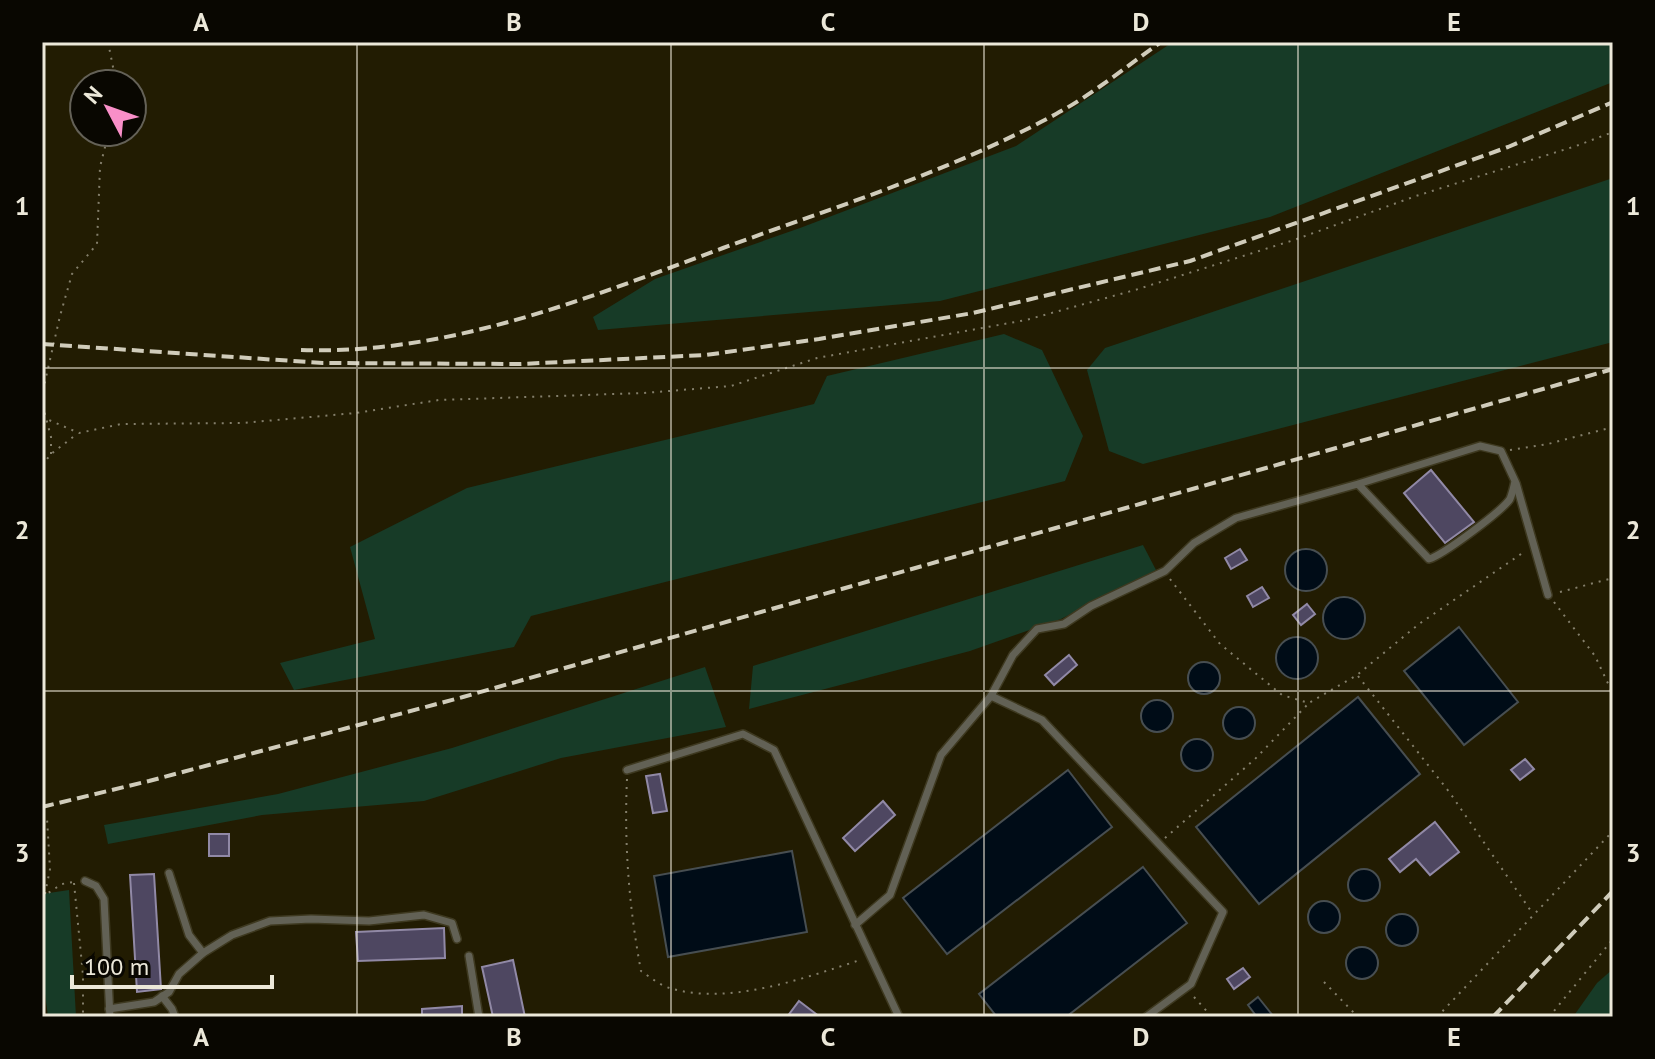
<svg xmlns="http://www.w3.org/2000/svg" width="1655" height="1059" font-family="'PT Sans',sans-serif">
<style>
.green{fill:#173b27}
.water{fill:#000c17;stroke:#474e51;stroke-width:2}
.building{fill:#4e4761;stroke:#9189a6;stroke-width:2}
.lines{fill:none;stroke-linecap:round;stroke-linejoin:round}
.lane-casing{stroke:#3e3920;stroke-width:10}
.path{stroke:#847f6b;stroke-width:2;stroke-dasharray:2 6;stroke-linecap:butt}
.lane{stroke:#626155;stroke-width:7}
.rail{stroke:#d0ccbb;stroke-width:4;stroke-dasharray:12 6;stroke-linecap:butt}
.grid{fill:none;stroke:#ece8d9;stroke-width:2;stroke-opacity:0.55}
.neatline{fill:none;stroke:#ece8d9;stroke-width:3}
.grid-label{font-size:26px;text-anchor:middle;font-weight:bold;fill:#ece8d9}
</style>
<rect width="100%" height="100%" fill="#221c02"/>
<g class="green">
<polygon points="1173,42 1613,42 1613,82 1270,217 940,301 598,330 593,317 655,279 800,228 1016,146"/>
<polygon points="1613,178 1613,342 1143,464 1109,451 1087,370 1105,348"/>
<polygon points="1004,334 1042,350 1083,436 1065,481 531,616 514,647 294,690 280,663 375,639 350,547 467,488 814,404 827,376"/>
<polygon points="1143,545 1156,570 1061,619 970,651 749,709 753,666"/>
<polygon points="705,667 726,727 561,758 424,801 262,815 108,844 104,825 278,794 452,748"/>
<polygon points="69,890 76,1017 48,1017 42,970 42,894"/>
<polygon points="1613,969 1613,1017 1573,1017 1597,983"/>
</g>
<g class="water">
<circle cx="1306" cy="570" r="21"/>
<circle cx="1344" cy="618" r="21"/>
<polygon points="1459,627 1518,702 1464,745 1404,671"/>
<circle cx="1297" cy="658" r="21"/>
<circle cx="1204" cy="678" r="16"/>
<polygon points="1358,697 1420,774 1259,904 1196,827"/>
<circle cx="1157" cy="716" r="16"/>
<circle cx="1239" cy="723" r="16"/>
<circle cx="1197" cy="755" r="16"/>
<polygon points="1068,770 1112,827 947,954 903,898"/>
<polygon points="792,851 807,932 668,957 654,876"/>
<polygon points="1143,867 1187,923 1066,1017 997,1017 979,994"/>
<circle cx="1364" cy="885" r="16"/>
<circle cx="1324" cy="917" r="16"/>
<circle cx="1402" cy="930" r="16"/>
<circle cx="1362" cy="963" r="16"/>
<polygon points="1258,997 1274,1017 1257,1017 1248,1005"/>
</g>
<g class="building">
<polygon points="1431,470 1474,522 1445,543 1404,493"/>
<polygon points="1240,549 1247,560 1231,569 1225,558"/>
<polygon points="1262,587 1269,598 1253,607 1247,596"/>
<polygon points="1307,604 1315,614 1301,625 1293,615"/>
<polygon points="1069,655 1077,665 1054,685 1045,675"/>
<polygon points="1525,759 1534,769 1520,780 1511,770"/>
<polygon points="660,774 667,811 653,813 646,776"/>
<polygon points="883,801 895,815 855,851 843,838"/>
<polygon points="1435,822 1459,852 1430,875 1416,859 1400,872 1389,859"/>
<rect x="209" y="834" width="20" height="22"/>
<polygon points="154,874 161,989 137,992 130,875"/>
<polygon points="444,928 445,958 358,961 356,932"/>
<polygon points="513,960 525,1017 493,1017 482,967"/>
<polygon points="1243,968 1250,977 1234,989 1227,979"/>
<polygon points="799,1001 820,1017 787,1017"/>
<polygon points="462,1006 462,1017 422,1017 422,1009"/>
</g>
<g class="lines">
<defs>
<g id="lane">
<polyline points="1516,483 1548,595"/>
<path d="M 991,696 L 1013,655 L 1037,629 L 1064,624 L 1091,606 L 1165,571 L 1194,543 L 1236,518 L 1358,484 L 1429,559 C 1443,555 1502,511 1510,499 C 1512,494 1514,486 1515,481 L 1501,451 L 1480,446 L 1358,484"/>
<polyline points="627,770 743,734 774,750 899,1017"/>
<polyline points="169,873 189,935 203,953"/>
<polyline points="85,881 96,886 104,899 110,1017"/>
<polyline points="855,925 890,895 941,755 991,696 1042,720 1223,912 1191,984 1146,1017"/>
<polyline points="469,956 479,1017"/>
<polyline points="162,996 172,1009 175,1017"/>
<polyline points="109,1009 154,1002 169,992 179,974 203,953 232,935 270,921 311,919 369,921 424,915 452,923 457,939"/>
</g>
</defs>
<use href="#lane" class="lane-casing"/>
<g class="path">
<polyline points="108,42 114,72 110,84"/>
<polyline points="42,417 79,433 121,424 242,423 356,413 439,400 644,393 731,386 817,358 1026,320 1135,290 1294,240 1416,196 1576,146 1613,132"/>
<polyline points="1510,450 1548,444 1613,427"/>
<polyline points="51,454 51,437 42,403 44,386 60,316 72,274 97,244 100,167 105,147 104,132"/>
<polyline points="42,465 51,454 77,434"/>
<polyline points="1170,579 1220,644 1282,695 1309,703 1357,675 1419,624 1524,552"/>
<polyline points="1560,592 1613,578"/>
<polyline points="1554,602 1595,656 1613,694"/>
<polyline points="1358,676 1450,793 1533,914"/>
<path d="M 627,779 C 624,844 629,907 641,971 C 650,977 662,987 673,989 C 730,1005 805,978 860,960"/>
<polyline points="1165,838 1255,759 1309,703"/>
<polyline points="74,883 83,975 83,1017"/>
<polyline points="45,894 50,869 47,818"/>
<polyline points="42,897 62,884 73,882"/>
<polyline points="1324,982 1358,1017"/>
<polyline points="1194,997 1212,1017"/>
<polyline points="1437,1017 1613,831"/>
<polyline points="1549,1017 1613,939"/>
</g>
<use href="#lane" class="lane"/>
<g class="rail">
<polyline points="42,344 323,363 521,364 706,355 819,339 973,313 1190,261 1508,147 1613,102"/>
<path d="M 301,350 C 450,355 587,298 723,248 C 835,207 951,171 1056,114 C 1093,94 1127,66 1161,42"/>
<polyline points="42,807 149,781 463,697 1613,369"/>
<polyline points="1493,1017 1613,891"/>
</g>
</g>
<path class="grid" d="M 357,42 L 357,1017M 671,42 L 671,1017M 984,42 L 984,1017M 1298,42 L 1298,1017M 42,368 L 1613,368M 42,691 L 1613,691"/>
<rect width="1655" height="1059" fill="none" stroke="#090701" stroke-width="88"/>
<g transform="translate(108 108) rotate(311)"><circle r="38" fill="#090701" stroke="#646157" stroke-width="2"/>
<path d="M0-6L14 30L0 20L-14 30Z" fill="#f98fc8"/>
<text y="-12" font-size="22" font-weight="bold" text-anchor="middle" fill="#ece8d9">N</text>
</g>
<path d="M72 975v12h200v-12" fill="none" stroke="#ece8d9" stroke-width="4"/>
<text x="84" y="975" font-size="24" fill="#ece8d9" stroke="#090701" stroke-width="6" paint-order="stroke">100 m</text>
<rect x="44" y="44" width="1567" height="971" class="neatline"/>
<g class="grid-label">
<text x="201" y="31">A</text>
<text x="514" y="31">B</text>
<text x="828" y="31">C</text>
<text x="1141" y="31">D</text>
<text x="1454" y="31">E</text>
<text x="22" y="215">1</text>
<text x="1633" y="215">1</text>
<text x="22" y="539">2</text>
<text x="1633" y="539">2</text>
<text x="22" y="862">3</text>
<text x="1633" y="862">3</text>
<text x="201" y="1046">A</text>
<text x="514" y="1046">B</text>
<text x="828" y="1046">C</text>
<text x="1141" y="1046">D</text>
<text x="1454" y="1046">E</text>
</g>
</svg>
